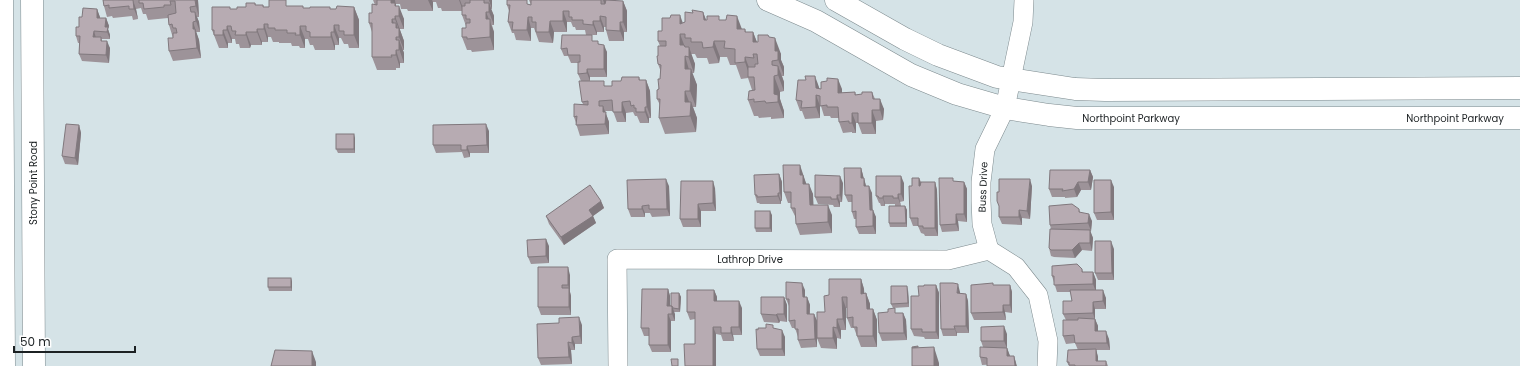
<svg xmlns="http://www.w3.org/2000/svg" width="1520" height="366" font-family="Poppins,sans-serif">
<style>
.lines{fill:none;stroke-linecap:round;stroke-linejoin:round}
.street-casing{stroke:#7c898d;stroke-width:20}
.secondary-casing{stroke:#7c898d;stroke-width:23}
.street{stroke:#fff;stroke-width:19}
.secondary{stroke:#fff;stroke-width:22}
.wall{fill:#9d9399}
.shaded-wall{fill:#80787d}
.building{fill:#b7abb2;stroke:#80787d}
.labels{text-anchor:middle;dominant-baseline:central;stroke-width:4;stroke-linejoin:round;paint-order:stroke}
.street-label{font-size:10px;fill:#1c2123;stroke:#fff}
</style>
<rect width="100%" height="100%" fill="#d5e3e7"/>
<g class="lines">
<defs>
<g id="street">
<polyline points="1024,0 1023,22 1005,108 985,149 981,182 981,201 982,224 989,250 1016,267 1038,295 1048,341 1047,366"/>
<polyline points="618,366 617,259 948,260 989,250"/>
</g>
<g id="secondary">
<polyline points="2,0 4,366"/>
<polyline points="32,0 34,366"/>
<polyline points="768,0 816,21 911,75 957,94 1005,108 1049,115 1077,118 1520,118"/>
<polyline points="836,0 905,39 938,55 997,77 1075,89 1105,90 1520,88"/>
</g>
</defs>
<use href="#street" class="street-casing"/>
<use href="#secondary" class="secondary-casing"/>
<use href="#street" class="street"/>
<use href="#secondary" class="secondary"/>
</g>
<g class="wall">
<polygon points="103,0 198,0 199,17 197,17 199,22 200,32 196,32 199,40 201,58 173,61 169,51 173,38 169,25 168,18 148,20 146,14 143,14 141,8 136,9 138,19 133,20 132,16 113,18 112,16 107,17 104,6"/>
<polygon points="373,0 492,0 492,9 491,9 494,16 494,25 492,25 494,32 494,50 472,52 471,50 467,50 462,37 466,28 466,26 462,15 462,11 442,11 441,8 438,8 436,2 433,2 433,11 408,11 407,9 401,9 400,4 396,4 396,6 404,19 404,29 400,29 400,30 404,41 404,50 403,50 404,53 404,63 400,63 400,68 396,68 396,70 377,70 372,57 372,32 369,23 375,5"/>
<polygon points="529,0 616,0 616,1 623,1 627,11 627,32 624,32 624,41 609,41 606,30 606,27 604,27 604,32 597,32 597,35 586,35 585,30 576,30 575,27 573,27 571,22 567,22 567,32 554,32 553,43 539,42 534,28 531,28 531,41 516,40 514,33 512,33 508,22 509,11 507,5 531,5"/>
<polygon points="255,3 256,5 263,5 264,7 288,6 304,8 336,9 354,7 359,20 359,48 349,48 348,44 344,44 341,38 339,38 339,45 335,45 335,50 315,50 313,45 310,45 308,39 305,39 305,48 300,48 299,46 292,46 291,43 279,43 279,42 273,42 271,37 268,37 268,42 262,42 262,45 251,45 250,48 240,48 239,44 236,44 235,39 232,39 232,43 228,43 228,48 219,48 212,30 230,7 230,9 237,9 246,7"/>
<polygon points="97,9 100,18 106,18 109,26 108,29 110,35 110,39 102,39 102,41 110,48 109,63 82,61 79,54 79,43 78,43 76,36 82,17"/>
<polygon points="703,12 706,20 720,20 741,29 745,29 746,32 753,32 757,42 758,42 769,37 781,54 781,60 784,67 784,76 782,76 784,82 784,91 780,92 780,99 784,111 784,118 771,119 771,117 759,118 758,116 754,116 748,100 752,90 748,78 741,79 736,65 730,65 727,57 720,57 719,63 709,64 707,58 697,58 695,54 691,54 695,64 694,73 692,73 697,85 696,107 693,107 697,118 696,132 665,134 659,118 660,105 657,99 660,79 661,72 658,64 660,46 658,41 662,31 685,22 693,13"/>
<polygon points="594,41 599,44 607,52 607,77 590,77 590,81 581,81 606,86 612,86 621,81 639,77 640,80 646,80 650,91 651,118 649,118 649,123 640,123 637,116 635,116 633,112 626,113 626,122 617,122 613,111 605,111 609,122 609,134 580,136 574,117 583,104 582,102 581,81 578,74 578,63 571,63 568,56 564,56 561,49"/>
<polygon points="819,87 819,89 842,89 842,93 855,92 856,95 872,92 875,99 884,109 883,120 876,121 876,134 862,134 858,123 856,123 856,133 852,133 852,132 843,133 839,122 839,118 831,118 830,116 824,116 821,106 820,106 820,118 805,119 802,111 800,111 796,100"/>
<polygon points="79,125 81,133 78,165 65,164 62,156"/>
<polygon points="489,131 489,153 470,153 470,157 464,158 462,152 436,153 433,145"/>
<polygon points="355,138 355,153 338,153 336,149"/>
<polygon points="861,168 866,186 872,193 872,210 876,217 876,234 859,234 856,227 856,219 854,219 852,212 852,202 848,202 845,195"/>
<polygon points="1090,170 1093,177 1091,190 1081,190 1077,197 1065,198 1065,197 1052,197 1049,189"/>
<polygon points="779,174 782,182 782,201 781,201 781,204 760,204 759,203 757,203 755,195"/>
<polygon points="804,176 804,178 806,184 813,194 813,205 832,215 832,233 800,235 796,224 796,218 791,208 791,203 788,203 784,192"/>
<polygon points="919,178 921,182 935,182 937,190 938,236 925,236 924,234 921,233 918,226 913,226 910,218 912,186"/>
<polygon points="954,181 964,182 967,189 967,222 958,221 959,231 942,232 940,225"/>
<polygon points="843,183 842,202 840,202 840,207 834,207 833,205 818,204 815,197"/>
<polygon points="904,183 904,201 900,202 901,206 895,206 895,204 885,204 885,206 881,206 880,203 879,203 876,196"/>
<polygon points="669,186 670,216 652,217 650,213 645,213 645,217 631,217 628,209"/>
<polygon points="1032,186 1030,219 1022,218 1022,225 1002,224 999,217"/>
<polygon points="1114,187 1114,220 1097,220 1094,213"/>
<polygon points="715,188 716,211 701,211 701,227 683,227 680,219"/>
<polygon points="601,201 604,208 593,216 596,223 564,245 549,224 546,216"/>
<polygon points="905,206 907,210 907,227 890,227 889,223"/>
<polygon points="1079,209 1080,212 1092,221 1091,231 1090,231 1093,238 1092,251 1082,250 1075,258 1054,257 1051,256 1049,248 1051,229 1050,225"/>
<polygon points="772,215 772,232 756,232 755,228"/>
<polygon points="549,246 549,263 531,264 528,257"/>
<polygon points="1114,249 1114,280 1098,280 1095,273"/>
<polygon points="1082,269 1083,272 1093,272 1096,280 1096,290 1106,298 1106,309 1095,309 1095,319 1098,326 1098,331 1109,339 1110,350 1096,350 1098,357 1098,361 1106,361 1108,366 1069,366 1067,362 1078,350 1075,343 1066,344 1063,336 1066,320 1063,314 1072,301 1071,292 1057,292 1052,276"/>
<polygon points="570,275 570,292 571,296 571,315 541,315 538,307"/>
<polygon points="291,278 292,282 292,291 269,291 268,287"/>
<polygon points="861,279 864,289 864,293 866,293 870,304 870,309 873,309 877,320 877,347 861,347 854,328 851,328 847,318 847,308 846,308 846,330 841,330 841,339 837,338 837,349 821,348 817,338 817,347 801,348 798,340 798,337 795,328 792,328 789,321 789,306 786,299 805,290 805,297 807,297 810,305 810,314 814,314 817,321 825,312 829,295"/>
<polygon points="936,285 939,293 939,339 925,339 924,337 914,336 911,329 924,286"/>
<polygon points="993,285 1010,285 1012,292 1012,313 1005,312 1006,320 974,320 971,313"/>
<polygon points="668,289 670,296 670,306 679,293 681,297 680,312 674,312 675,321 671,321 671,352 652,352 649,345 649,336 644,336 641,328"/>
<polygon points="714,290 717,297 717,301 742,308 742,335 733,335 734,341 723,341 721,335 716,334 695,344 695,319 690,320 687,312"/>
<polygon points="908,290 909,307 893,308 891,304"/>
<polygon points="960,292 960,293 966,294 968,301 969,333 957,333 957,336 943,336 941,329"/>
<polygon points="784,297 787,305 787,322 780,321 779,323 764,322 761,314"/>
<polygon points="897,313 903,313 906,320 907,340 882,341 879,333"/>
<polygon points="582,325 582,344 575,344 575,350 571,350 572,364 541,365 538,358"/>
<polygon points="775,328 785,337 785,356 760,356 757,349"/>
<polygon points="1007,334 1007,348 1010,356 1014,356 1016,363 982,365 980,357 983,347 981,341"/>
</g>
<g class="shaded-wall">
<polygon points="133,0 136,9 138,19 134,9"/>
<polygon points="195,0 198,0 199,17 196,6"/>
<polygon points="391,0 395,0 396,6 399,6 404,19 404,29 396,9 396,16 391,3"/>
<polygon points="428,0 432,0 433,2 433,11"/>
<polygon points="459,0 460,0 463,8 463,11"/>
<polygon points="489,0 492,0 492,9"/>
<polygon points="603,0 607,0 607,10"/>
<polygon points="623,1 627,11 627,32 623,22"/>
<polygon points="489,3 494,16 494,25 489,12"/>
<polygon points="354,7 359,20 359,48 354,35"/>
<polygon points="97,9 100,17 99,25 97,18"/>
<polygon points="563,11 567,22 567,32 563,21"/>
<polygon points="195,12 199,22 200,32 196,21"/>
<polygon points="486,12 494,32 494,50 490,37 486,19"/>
<polygon points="703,12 709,28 704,20"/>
<polygon points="680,15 686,32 680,24"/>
<polygon points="395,16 404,41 404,50 399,37 392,23 392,19 396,28 396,23 399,32 399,30 395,19"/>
<polygon points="600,16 604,27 604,32 600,21"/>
<polygon points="737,16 743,32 737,29"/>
<polygon points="528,17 531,28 531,41 527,30"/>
<polygon points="106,18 109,26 108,29 110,35 110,39 105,27"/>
<polygon points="550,21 554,32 553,43 549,32"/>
<polygon points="593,21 597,32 597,35 593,25"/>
<polygon points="193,22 199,40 201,58 197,48 193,29"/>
<polygon points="620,22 624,32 624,41 620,31"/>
<polygon points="264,24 268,37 268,42 264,29"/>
<polygon points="334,25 339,38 339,45 334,32"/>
<polygon points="227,26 232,39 232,43 227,30"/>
<polygon points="300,26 305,39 305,48 300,35"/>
<polygon points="257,29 262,42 262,45 257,32"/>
<polygon points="223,30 228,43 228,48 223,35"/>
<polygon points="94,31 96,38 93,37"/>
<polygon points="246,32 251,45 250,48 246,35"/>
<polygon points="331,32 335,45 335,50 331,37"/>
<polygon points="753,32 759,48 753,42"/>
<polygon points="680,34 686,50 685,56 690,73 691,69 697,85 696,107 690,91 685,69 680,45"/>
<polygon points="396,37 399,47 399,40 404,53 404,63 396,40"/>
<polygon points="775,38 781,54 781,60 784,67 784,76 775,51"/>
<polygon points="107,41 110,48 109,63 106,55"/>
<polygon points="714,41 720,57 719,63 713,47"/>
<polygon points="604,45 607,52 607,77 604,69"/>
<polygon points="684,45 689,56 689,47 695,64 694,73 685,47"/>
<polygon points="396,50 400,63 400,68 396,55"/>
<polygon points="745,57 751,73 750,77 745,62"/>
<polygon points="778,66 784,82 784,91 778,75"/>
<polygon points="587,69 590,77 590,81 587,73"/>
<polygon points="774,76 780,92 780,99 784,111 784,118 778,102 774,94"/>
<polygon points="815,76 819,87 820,96 816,88"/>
<polygon points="838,79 842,89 842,103 838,93"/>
<polygon points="646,80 650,91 651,118 647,107"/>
<polygon points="685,91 691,107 691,102 697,118 696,132 685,102"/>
<polygon points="816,95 820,106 820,118 816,107"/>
<polygon points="880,99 884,109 883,120 880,110"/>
<polygon points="622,102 626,113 626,122 622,112"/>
<polygon points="603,106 609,122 609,134 605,124 603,112"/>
<polygon points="645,107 649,118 649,123 645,112"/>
<polygon points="872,110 876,121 876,134 872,123"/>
<polygon points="852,113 856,123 856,133 852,123"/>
<polygon points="486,124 489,131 489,153 487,145"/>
<polygon points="79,125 81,133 78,165 75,158"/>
<polygon points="354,134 355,138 355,153 354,149"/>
<polygon points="467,146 470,153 470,157 467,150"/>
<polygon points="800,165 807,186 807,195 800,175"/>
<polygon points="861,168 863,175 864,186 861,178"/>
<polygon points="1090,170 1093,177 1091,190 1088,182"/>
<polygon points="779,174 782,182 782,201 780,193"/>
<polygon points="840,176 843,183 842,202 840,195"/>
<polygon points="901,176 904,183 904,201 901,194"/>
<polygon points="864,178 866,186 864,186"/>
<polygon points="919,178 922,186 919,186"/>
<polygon points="666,179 669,186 670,216 667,209"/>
<polygon points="1030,179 1032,186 1030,219 1027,211"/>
<polygon points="1111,180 1114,187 1114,220 1111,212"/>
<polygon points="713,181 715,188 716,211 713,203"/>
<polygon points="935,182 937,190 938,236 935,228"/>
<polygon points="964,182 967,189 967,222 964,214"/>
<polygon points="1078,182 1081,190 1077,197 1074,189"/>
<polygon points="809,184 813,194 814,216 810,205"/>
<polygon points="869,186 872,193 873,217 870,210"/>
<polygon points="778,193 781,201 781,204 778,196"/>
<polygon points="898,194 901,206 898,198"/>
<polygon points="837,195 840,202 840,207 837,199"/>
<polygon points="883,196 885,204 885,206 883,198"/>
<polygon points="601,201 604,208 593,216 596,223 564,245 561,237 589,210"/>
<polygon points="698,204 701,211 701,227 698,219"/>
<polygon points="828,205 832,215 832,233 828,222"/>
<polygon points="642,206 645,213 645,217 642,209"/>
<polygon points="905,206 907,210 907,227 906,223"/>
<polygon points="873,210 876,217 876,234 873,226"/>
<polygon points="1019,210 1022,218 1022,225 1019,217"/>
<polygon points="770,211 772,215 772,232 770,228"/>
<polygon points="956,214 958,221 959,231 956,224"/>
<polygon points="1089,214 1092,221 1091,231 1088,223"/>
<polygon points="1090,230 1093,238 1092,251 1090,243"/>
<polygon points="546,239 549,246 549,263 546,256"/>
<polygon points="1111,241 1114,249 1114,280 1112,273"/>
<polygon points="1079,243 1082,250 1075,258 1072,250"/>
<polygon points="568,267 570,275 570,292 568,285"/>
<polygon points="1093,272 1096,280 1096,292 1093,284"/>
<polygon points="291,278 292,282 292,291 291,287"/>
<polygon points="861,279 864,289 865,304 861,294"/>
<polygon points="802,283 805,290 805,305 803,297"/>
<polygon points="958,284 960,292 960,301 957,293"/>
<polygon points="936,285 939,293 939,339 936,332"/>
<polygon points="1010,285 1012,292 1012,313 1010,305"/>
<polygon points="907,286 908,290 909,307 908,303"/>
<polygon points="569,288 571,296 571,315 569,307"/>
<polygon points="668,289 670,296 670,314 667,306"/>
<polygon points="714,290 717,297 717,309 714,301"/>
<polygon points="1103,290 1106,298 1106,309 1103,301"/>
<polygon points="679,293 681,297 680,312 679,309"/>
<polygon points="866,293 870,304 870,320 867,309"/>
<polygon points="966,294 968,301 969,333 966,326"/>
<polygon points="784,297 787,305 787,322 784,314"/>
<polygon points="807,297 810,305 809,321 807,314"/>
<polygon points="842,297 846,308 846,330 843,319"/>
<polygon points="739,301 742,308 742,335 739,327"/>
<polygon points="1093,302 1095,309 1095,319 1098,326 1098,339 1095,331 1095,320 1093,313"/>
<polygon points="1003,305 1005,312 1006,320 1003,312"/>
<polygon points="672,306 675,314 675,321 672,314"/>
<polygon points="873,309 877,320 877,347 873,336"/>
<polygon points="903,313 906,320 907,340 904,333"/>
<polygon points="668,314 671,321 671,352 668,345"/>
<polygon points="777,314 780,321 779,323 776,315"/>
<polygon points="814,314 817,321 817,347 815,339"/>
<polygon points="579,317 582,325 582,344 580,336"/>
<polygon points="837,319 841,330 841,339 837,328"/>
<polygon points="954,326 957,333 957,336 955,329"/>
<polygon points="1004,326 1007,334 1007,348 1004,341"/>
<polygon points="713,327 716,334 716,366 713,366"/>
<polygon points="731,327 733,335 734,341 731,333"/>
<polygon points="833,327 837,338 837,349 833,338"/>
<polygon points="782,330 785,337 785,356 782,349"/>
<polygon points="1106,331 1109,339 1110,350 1107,343"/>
<polygon points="572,337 575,344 575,350 572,343"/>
<polygon points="568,342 571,350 572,364 569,357"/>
<polygon points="934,347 939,363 939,366 934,366"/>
<polygon points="1007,348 1010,356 1007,356"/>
<polygon points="1096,349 1098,357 1098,366 1096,361"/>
<polygon points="312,351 316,362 316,366 312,366"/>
<polygon points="1014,356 1016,363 1017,366 1015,366"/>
</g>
<g class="building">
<polygon points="103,0 133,0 134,9 129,9 129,6 109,8 109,5 104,6"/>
<polygon points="139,0 195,0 196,6 190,7 191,12 195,12 196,21 193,22 193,29 195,29 197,48 169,51 168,38 173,38 173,33 177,33 176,28 173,28 172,24 169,25 168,15 176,13 175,1 170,1 171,5 164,5 164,7 144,9 143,3 139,3"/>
<polygon points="269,0 286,0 286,6 303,6 303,8 310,8 310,7 330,7 330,9 336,9 337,6 354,7 354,35 344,35 344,31 339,31 339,25 334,25 334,32 331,32 331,37 310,37 310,32 306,31 306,26 300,26 300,35 295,35 296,33 287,33 287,30 275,30 275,28 268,28 268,24 264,24 264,29 257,29 257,32 246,32 246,35 235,35 236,31 232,31 231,26 227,26 227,30 223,30 223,35 214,35 214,30 212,30 212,7 230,7 230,9 237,9 237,7 246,7 246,3 255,3 255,5 263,5 263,7 269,7"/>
<polygon points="377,0 391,0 391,3 395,3 395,6 399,6 399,16 395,16 395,19 392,19 392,23 396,23 396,28 399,28 399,37 396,37 396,40 399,40 399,50 396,50 396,55 391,55 392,57 372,57 372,23 369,23 369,13 372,13 372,4 377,5"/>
<polygon points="470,0 484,0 484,3 489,3 489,12 486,12 486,19 490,19 490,37 467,39 467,37 462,37 462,28 466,28 466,23 470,23 470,19 466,19 466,15 462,15 462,6 465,6 465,3 470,3"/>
<polygon points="507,0 527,0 527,4 531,5 531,0 601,0 601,4 605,4 606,0 623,1 623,22 620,22 620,31 606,30 606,17 600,16 600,21 593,21 593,25 583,24 583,20 572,20 572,17 569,17 569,11 563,11 563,21 550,21 549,32 536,32 536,22 532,22 532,17 528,17 527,30 512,30 513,22 508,22 510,5 507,5"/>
<polygon points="83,8 97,9 97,18 106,18 105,27 108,27 107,32 94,31 93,37 101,37 101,41 107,41 106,55 79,54 80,36 76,36 76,27 79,27 79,17 82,17"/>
<polygon points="692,10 703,12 704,20 707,20 707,16 719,16 719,20 726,20 727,15 737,16 737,29 745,29 745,32 753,32 753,42 758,42 758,35 768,35 769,37 775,38 775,51 778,51 778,60 772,61 772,65 778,66 778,75 774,76 774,94 778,95 778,102 766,103 765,101 754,102 754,99 748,100 749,91 755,90 754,77 748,77 748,67 755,67 755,64 758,64 757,54 753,54 754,58 745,57 745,62 735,63 735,49 724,48 725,41 714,41 713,47 703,48 702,42 691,42 691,38 685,38 685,34 680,34 680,45 684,45 685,47 689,47 689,57 685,56 685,69 691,69 690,91 685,91 685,102 691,102 690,116 659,118 660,99 657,99 657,90 659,89 658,79 660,79 661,65 658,64 657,56 658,56 658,46 666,46 666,41 658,41 658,31 662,31 662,18 670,18 671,15 680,15 680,24 685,22 685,12 693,13"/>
<polygon points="562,35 592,35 592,41 598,41 598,44 604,45 604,69 587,69 587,73 578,74 578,62 580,62 580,55 568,55 567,48 561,49"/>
<polygon points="805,76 815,76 816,88 821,89 821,82 827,81 827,78 838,79 838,93 855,92 855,95 862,94 862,92 872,92 873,99 880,99 880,110 872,110 872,123 858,123 858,113 852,113 852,123 849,123 849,121 839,122 838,107 827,107 827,105 820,106 820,96 816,95 816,107 801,108 802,101 796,100 798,80 806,80"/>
<polygon points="622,77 639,77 639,80 646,80 647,107 645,107 645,112 636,112 636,108 634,108 634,105 631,106 630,101 622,102 622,112 613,112 612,100 599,101 599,106 603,106 603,112 606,112 605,124 576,125 577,116 574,117 574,104 588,105 588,101 582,102 579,81 604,81 604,86 612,86 612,81 621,81"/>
<polygon points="66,124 79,125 75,158 62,156"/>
<polygon points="486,124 487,145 467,146 467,150 461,150 461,145 433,145 433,125"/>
<rect x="336" y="134" width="18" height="15"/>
<polygon points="783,165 800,165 800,175 803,175 803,184 809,184 810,205 828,205 828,222 796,224 795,208 791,208 791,192 784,192"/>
<polygon points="844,168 861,168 861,178 864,178 864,186 869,186 870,210 873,210 873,226 856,227 856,211 852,212 852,195 845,195"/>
<polygon points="1050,170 1090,170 1088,182 1078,182 1074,189 1062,191 1063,189 1049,189"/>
<polygon points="779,174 780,193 778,193 778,196 757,197 757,195 755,195 754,175"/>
<polygon points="815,175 840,176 840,195 837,195 837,199 831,199 831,197 815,197"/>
<polygon points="876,176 901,176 901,194 898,194 898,198 893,198 893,196 883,196 883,198 879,198 878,196 876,196"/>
<polygon points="912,178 919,178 919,186 920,186 921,182 935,182 935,228 923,228 923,226 918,226 918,218 910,218 909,186 912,186"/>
<polygon points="939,178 953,178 953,181 964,182 964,214 956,214 956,224 940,225"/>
<polygon points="666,179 667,209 649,209 649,205 642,206 642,209 628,209 627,180"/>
<polygon points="999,179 1030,179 1027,211 1019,210 1019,217 999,217 999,206 997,201 997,192 999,192"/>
<polygon points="1094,180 1111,180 1111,212 1094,213"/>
<polygon points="681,181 713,181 713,203 698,204 698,219 680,219"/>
<polygon points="590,185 601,201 589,210 593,216 561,237 546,216"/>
<polygon points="1072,204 1079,209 1079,212 1089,214 1088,223 1050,225 1049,206"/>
<polygon points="889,206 905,206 906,223 889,223"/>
<rect x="755" y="211" width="15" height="17"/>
<polygon points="1050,229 1090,230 1090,243 1079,243 1072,250 1051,250 1049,248"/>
<polygon points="546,239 546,256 528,257 527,240"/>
<polygon points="1095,241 1111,241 1112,273 1095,273"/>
<polygon points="1077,264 1082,269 1082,272 1093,272 1093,284 1054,285 1054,276 1052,276 1052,266"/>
<polygon points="538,267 568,267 568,285 562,285 562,288 569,288 569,307 538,307"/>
<rect x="268" y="278" width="23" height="9"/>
<polygon points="829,279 861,279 861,294 866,293 867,309 873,309 873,336 857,336 857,327 853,327 853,317 847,318 847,297 842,297 843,319 837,319 837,328 833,327 833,338 817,338 817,312 825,312 824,296 829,295"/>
<polygon points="786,282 802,283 803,297 807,297 807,314 814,314 815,339 798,340 798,329 795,329 795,320 789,321 789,299 786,299"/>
<polygon points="940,283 953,283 958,284 957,293 966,294 966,326 954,326 955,329 941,329"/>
<polygon points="993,283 993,285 1010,285 1010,305 1003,305 1003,312 971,313 971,285"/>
<polygon points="924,285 936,285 936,332 922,332 922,329 911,329 911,296 919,296 918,286 924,286"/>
<polygon points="891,286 907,286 908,303 891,304"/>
<polygon points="642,289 668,289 667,306 672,306 672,314 668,314 668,345 649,345 649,328 641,328"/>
<polygon points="687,290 714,290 714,301 739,301 739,327 731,327 731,333 721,333 721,327 713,327 713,366 685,366 684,344 695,344 695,312 687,312"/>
<polygon points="1070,290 1103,290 1103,301 1093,302 1093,313 1063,314 1063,301 1072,301"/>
<polygon points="671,293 679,293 679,309 673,308 672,306 671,306"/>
<polygon points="761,297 784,297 784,314 777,314 776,315 761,314"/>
<polygon points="895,308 895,313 903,313 904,333 879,333 878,313 888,312 888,309"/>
<polygon points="579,317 580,336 572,337 572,343 568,342 569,357 538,358 537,324 559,323 559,318"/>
<polygon points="1078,318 1095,319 1095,331 1106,331 1107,343 1075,343 1074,335 1063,336 1063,320 1078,320"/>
<polygon points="766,324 773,325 773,328 782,330 782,349 757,349 756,329 758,330 758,328 766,328"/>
<polygon points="1004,326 1004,341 981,341 981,327"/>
<polygon points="918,346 918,347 912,348 912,347"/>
<polygon points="934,347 934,366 912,366 912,348"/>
<polygon points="980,347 1007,348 1007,356 1014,356 1015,366 987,366 987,358 980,357"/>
<polygon points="1096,349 1096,361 1106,361 1106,366 1075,366 1075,365 1069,365 1069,362 1067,362 1068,350"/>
<polygon points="275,350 312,351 312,366 271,366"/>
<polygon points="671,359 678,359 678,366 672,366"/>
</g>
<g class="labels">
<g class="street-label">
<text x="1131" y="118">Northpoint Parkway</text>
<text x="1455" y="118">Northpoint Parkway</text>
<text transform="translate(33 183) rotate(-90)">Stony Point Road</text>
<text transform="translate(983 187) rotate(-88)">Buss Drive</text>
<text x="750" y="259">Lathrop Drive</text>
</g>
</g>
<path d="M14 346v6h121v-6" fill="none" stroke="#1c2123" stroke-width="2"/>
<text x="20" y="346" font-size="12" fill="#1c2123" stroke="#ffffff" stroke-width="3" paint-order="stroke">50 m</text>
</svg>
